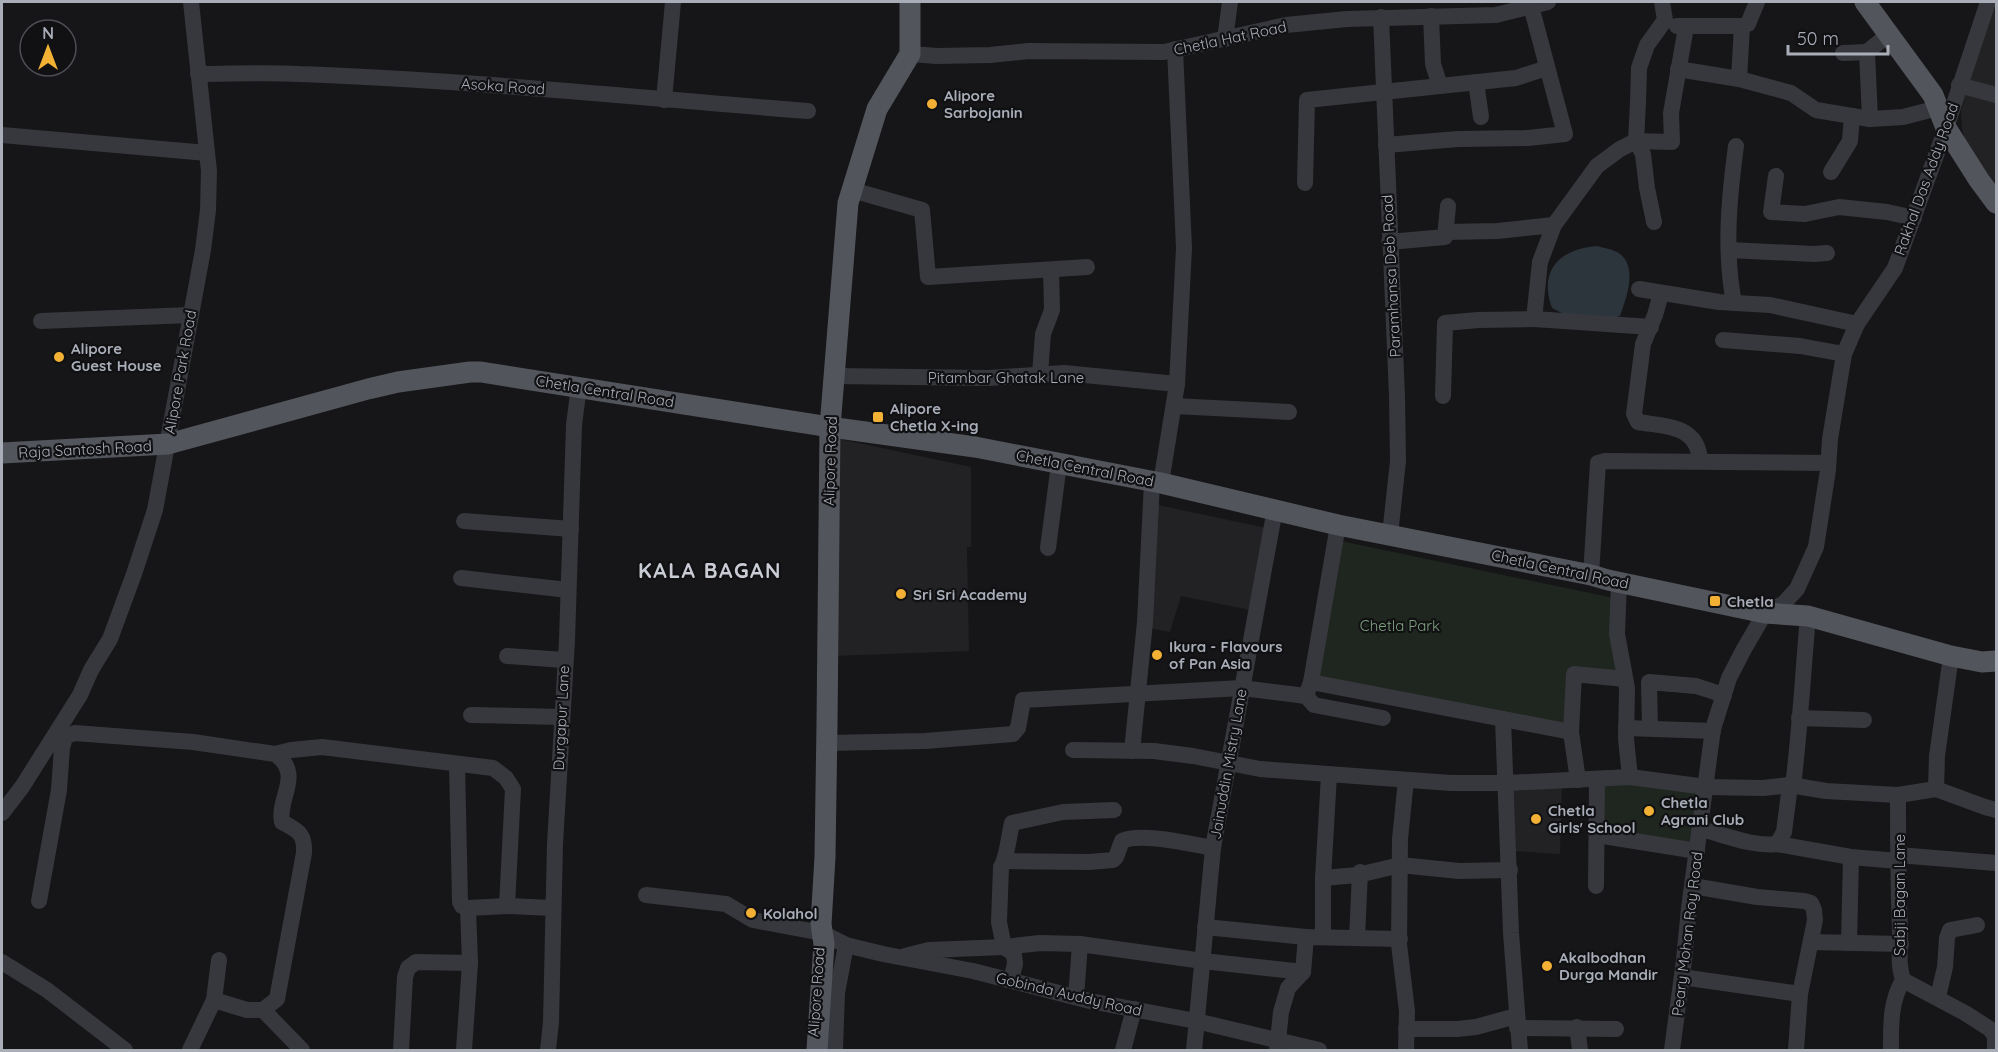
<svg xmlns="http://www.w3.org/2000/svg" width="1998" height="1052" font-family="Quicksand,sans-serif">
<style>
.built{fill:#222225}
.green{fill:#1e261f}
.water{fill:#2c353c}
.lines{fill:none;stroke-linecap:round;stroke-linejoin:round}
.minor{stroke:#37383d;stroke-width:16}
.major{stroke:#53555c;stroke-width:21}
.poi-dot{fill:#f2b134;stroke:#111113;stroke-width:2}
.labels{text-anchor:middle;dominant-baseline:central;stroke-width:4.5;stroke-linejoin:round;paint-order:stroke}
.street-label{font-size:15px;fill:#a8adb8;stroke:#111113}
.poi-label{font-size:15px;font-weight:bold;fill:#a8adb8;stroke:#111113;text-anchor:start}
.park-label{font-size:15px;fill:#7fa381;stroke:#111113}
.district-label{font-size:21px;font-weight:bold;letter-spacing:1.5px;fill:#c9ccd4;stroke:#111113}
</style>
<rect width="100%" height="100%" fill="#161618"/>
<g class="built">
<polygon points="1995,2 1996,2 1996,192 1967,149 1962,128 1961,112 1971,75"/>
<polygon points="835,438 971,467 971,547 967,547 969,651 833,656"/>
<polygon points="1158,505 1266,528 1250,610 1181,596 1170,632 1148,628"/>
<polygon points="1562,784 1560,854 1514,851 1510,786"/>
</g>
<g class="green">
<polygon points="1336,540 1614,598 1620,671 1568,669 1569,727 1315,681"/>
<polygon points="1600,782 1703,790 1693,847 1599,832"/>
</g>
<path class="water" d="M 1597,246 C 1603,248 1614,249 1620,254 C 1638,268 1626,298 1620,316 C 1591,325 1578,322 1552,308 C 1538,270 1560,249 1597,246 Z"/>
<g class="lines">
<g class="minor">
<polyline points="1431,16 1433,64 1440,86"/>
<polyline points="1381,17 1397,396 1398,461 1390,535"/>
<polyline points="1677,26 1742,26"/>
<polyline points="1225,39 1230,2"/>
<polyline points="1843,53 1867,52"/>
<polyline points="910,54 937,56 990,55 1029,51 1164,52 1286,25 1347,19 1496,15 1548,2"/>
<polyline points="1678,69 1739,79 1791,93 1816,110 1870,119 1903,117 1938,108"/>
<path d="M 198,74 C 232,74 265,72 299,74 C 469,80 638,98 808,111"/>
<polyline points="1739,79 1742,26 1748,24 1757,2"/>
<polyline points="1476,82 1481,117"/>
<polyline points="1959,85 1996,95"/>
<polyline points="664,100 673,2"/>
<polyline points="1870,119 1867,52 1889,34"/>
<polyline points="2,135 207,153"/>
<polyline points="1386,145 1458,139 1528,138 1565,134 1531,6"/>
<polyline points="1831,172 1850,141 1852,116"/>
<polyline points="1776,176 1771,212 1805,214 1839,207 1887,212 1914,218"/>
<polyline points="1305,183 1307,100 1516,78 1547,68"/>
<polyline points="852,190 922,210 928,277 1087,267"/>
<polyline points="1654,222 1647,188 1643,154 1636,141 1638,102 1639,68 1647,45 1665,20 1662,2"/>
<polyline points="1446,232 1497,231 1554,225"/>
<polyline points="1389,242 1445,237 1448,206"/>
<polyline points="1729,250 1814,254 1827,253"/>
<polyline points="1639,289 1719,302 1770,305 1857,324"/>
<path d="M 1661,294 L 1655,315 L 1643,344 L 1634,414 L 1638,422 C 1667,427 1698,425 1700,461"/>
<path d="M 1734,303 C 1724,251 1729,198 1736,146"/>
<polyline points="1534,319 1651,327"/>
<polyline points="41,321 190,315"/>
<polyline points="1723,340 1800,346 1844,354"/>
<polyline points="1040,374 1043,334 1052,310 1051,270"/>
<polyline points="835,376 989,378 1064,373 1177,384"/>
<polyline points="1443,396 1445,323 1478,320 1534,319 1540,262 1554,225 1597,166 1620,149 1636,141 1672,142 1671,113 1686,27"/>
<polyline points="1174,406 1289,412"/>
<polyline points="1161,483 1177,384 1184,248 1175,49"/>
<polyline points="464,521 571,529"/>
<polyline points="1338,525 1311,682 1306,696 1314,705 1383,718"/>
<polyline points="1048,548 1059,464"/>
<polyline points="1591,575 1598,463 1605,461 1828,463"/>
<polyline points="461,578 568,590"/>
<polyline points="1619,582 1617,634 1627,688 1626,739 1630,777"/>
<polyline points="507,656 564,660"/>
<polyline points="1311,682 1571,732"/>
<polyline points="471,715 562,717"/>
<polyline points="1799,718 1864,720"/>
<polyline points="1503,719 1511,933 1520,1050"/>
<polyline points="1626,728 1713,731"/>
<polyline points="1650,728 1649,682 1696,686 1724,695"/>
<polyline points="826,743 925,741 1013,734 1018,728 1023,700 1242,688 1306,696"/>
<polyline points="1073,750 1154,751 1193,756 1260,769 1451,783 1507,783 1630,777 1706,787 1763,788 1790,785 1826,791 1898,795 1936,789 1985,807 1996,810"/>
<polyline points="1132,751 1145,622 1152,482"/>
<polyline points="275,754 291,750 322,747 493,768 506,778 513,789 507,906"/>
<polyline points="457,764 460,902 462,906 468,908 507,906 553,908"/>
<polyline points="1578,780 1571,732 1574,674 1625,679"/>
<path d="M 1793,786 C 1800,730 1803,673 1808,616"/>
<polyline points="1936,789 1937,756 1951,656"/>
<path d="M 1898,795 C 1898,840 1898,884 1900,929 C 1901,948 1897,962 1903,980 L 1965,1013 L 1990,1029 L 1995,1036 L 1995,1050"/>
<polyline points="2,813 22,787 80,695 91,670 110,639 134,574 155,510 203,250 208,210 209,171 191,2"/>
<path d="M 1701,829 C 1725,835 1753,847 1777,844 L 1784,832 L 1790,785"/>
<polyline points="1597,835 1697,851"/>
<polyline points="1777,844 1851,857 1898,861"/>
<polyline points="1898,855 1996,863"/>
<path d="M 1005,861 L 1089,862 L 1113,860 L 1116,857 L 1122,841 C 1140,832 1191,844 1213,848"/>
<polyline points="1358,875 1400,865 1459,871 1510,870"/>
<polyline points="1323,878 1358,875 1360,872 1357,938"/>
<polyline points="1596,886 1597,779"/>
<polyline points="1693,886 1757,897 1804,901 1811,903 1814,910 1815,920 1800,994 1796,1050"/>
<polyline points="646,895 726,904 753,920 822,933 846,945 883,954 973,971 1090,1001 1196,1021 1319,1050"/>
<path d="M 39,901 L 59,790 L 62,747 L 66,736 L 75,733 L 193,742 L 275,754 C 304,774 277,798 282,822 C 298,831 305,833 304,853 L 277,999 L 263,1010 L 247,1010 L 214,1000 L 219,960"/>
<polyline points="1205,927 1306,937 1400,939"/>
<polyline points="1323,936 1323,878 1329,775"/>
<polyline points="1811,942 1901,944"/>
<polyline points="1849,943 1851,857"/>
<polyline points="905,956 929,950 1004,947 1040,943 1080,944 1203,961 1303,972"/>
<polyline points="2,962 47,990 125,1050"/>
<polyline points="1682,977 1800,994"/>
<path d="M 1011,980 L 1015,964 L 1014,954 L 1004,947 L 999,922 L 1001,867 C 1007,858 1009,835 1012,823 L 1063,812 L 1114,810"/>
<polyline points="1076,997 1080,944"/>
<polyline points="1938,997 1945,967 1947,938 1950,930 1977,925"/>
<polyline points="263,1010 302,1050"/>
<polyline points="1577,1027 1580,1050"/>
<polyline points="1517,1028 1616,1029"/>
<polyline points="1406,1029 1457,1029 1476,1027 1516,1016"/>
<polyline points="190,1050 214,1000"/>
<polyline points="401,1050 405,977 408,968 416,962 470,963"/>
<polyline points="464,1050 470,963 468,908"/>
<polyline points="548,1050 551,1022 555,844 567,640 574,425 579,386"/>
<polyline points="835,1050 837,993 846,945"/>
<polyline points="1123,1050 1134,1009"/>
<polyline points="1194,1050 1213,848 1275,509"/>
<polyline points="1277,1050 1281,1012 1288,988 1303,972 1306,937"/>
<polyline points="1406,1050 1407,1011 1399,944 1400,839 1406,780"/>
<polyline points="1672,1050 1684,960 1689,908 1713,729 1729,678 1744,649 1765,613 1783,604 1797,589 1816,547 1828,470 1830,439 1844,354 1857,324 1895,268 1946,128 1988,2"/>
<path d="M 1891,1050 C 1891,1025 1890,1002 1903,980"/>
</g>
<g class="major">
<polyline points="1865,2 1933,95 1946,128 1979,180 1996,203"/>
<polyline points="2,453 168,444 368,389 398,382 470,372 481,372 830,427 975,447 1161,483 1338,525 1591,575 1608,580 1765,613 1808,616 1951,656 1982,662 1996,661"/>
<polyline points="817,1050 824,944 821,924 825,857 827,724 830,427 848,203 877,109 910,54 910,2"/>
</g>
</g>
<g class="poi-dot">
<circle cx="932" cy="104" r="6"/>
<circle cx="59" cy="357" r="6"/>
<rect x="872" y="411" width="12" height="12" rx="3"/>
<circle cx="901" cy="594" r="6"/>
<rect x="1709" y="595" width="12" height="12" rx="3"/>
<circle cx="1157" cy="655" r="6"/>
<circle cx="1649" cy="811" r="6"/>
<circle cx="1536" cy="819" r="6"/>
<circle cx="751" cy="913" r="6"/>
<circle cx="1547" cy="966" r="6"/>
</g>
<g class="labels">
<g class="street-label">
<text transform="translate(1230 38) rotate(-12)">Chetla Hat Road</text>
<text transform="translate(503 86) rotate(4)">Asoka Road</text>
<text transform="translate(1926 179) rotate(-70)">Rakhal Das Addy Road</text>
<text transform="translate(1391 276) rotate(-93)">Paramhansa Deb Road</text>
<text transform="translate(180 372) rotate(-80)">Alipore Park Road</text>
<text x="1006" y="377">Pitambar Ghatak Lane</text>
<text transform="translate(605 391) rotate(9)">Chetla Central Road</text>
<text transform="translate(85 449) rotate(-3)">Raja Santosh Road</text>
<text transform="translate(830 461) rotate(-88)">Alipore Road</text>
<text transform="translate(1085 468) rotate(11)">Chetla Central Road</text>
<text transform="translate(1560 569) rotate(12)">Chetla Central Road</text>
<text transform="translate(561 718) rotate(-87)">Durgapur Lane</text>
<text transform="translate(1228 764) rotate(-80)">Jainuddin Mistry Lane</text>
<text transform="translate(1899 895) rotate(-90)">Sabji Bagan Lane</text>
<text transform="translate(1687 934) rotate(-83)">Peary Mohan Roy Road</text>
<text transform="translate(816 992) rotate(-86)">Alipore Road</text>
<text transform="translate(1069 994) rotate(13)">Gobinda Auddy Road</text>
</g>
<g class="poi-label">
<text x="944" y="95">Alipore<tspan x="944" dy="17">Sarbojanin</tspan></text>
<text x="71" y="348">Alipore<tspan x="71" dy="17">Guest House</tspan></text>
<text x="890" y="408">Alipore<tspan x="890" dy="17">Chetla X-ing</tspan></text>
<text x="913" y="594">Sri Sri Academy</text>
<text x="1727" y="601">Chetla</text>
<text x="1169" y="646">Ikura - Flavours<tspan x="1169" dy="17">of Pan Asia</tspan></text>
<text x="1661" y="802">Chetla<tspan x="1661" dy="17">Agrani Club</tspan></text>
<text x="1548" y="810">Chetla<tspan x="1548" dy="17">Girls' School</tspan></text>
<text x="763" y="913">Kolahol</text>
<text x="1559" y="957">Akalbodhan<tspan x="1559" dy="17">Durga Mandir</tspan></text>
</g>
<g class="park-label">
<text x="1400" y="625">Chetla Park</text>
</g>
<g class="district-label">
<text x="710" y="570">KALA BAGAN</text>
</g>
</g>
<rect width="1998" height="1052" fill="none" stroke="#a8adb8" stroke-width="6"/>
<g transform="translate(48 48)"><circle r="28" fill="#111113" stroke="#4d4f55" stroke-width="1.5"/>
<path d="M0-4.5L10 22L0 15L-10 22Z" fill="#f2b134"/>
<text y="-9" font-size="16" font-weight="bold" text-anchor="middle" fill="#a8adb8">N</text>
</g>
<path d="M1788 45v9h100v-9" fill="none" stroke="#a8adb8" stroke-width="3"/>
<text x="1797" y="45" font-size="18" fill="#a8adb8" stroke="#111113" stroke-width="4.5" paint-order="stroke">50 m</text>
</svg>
